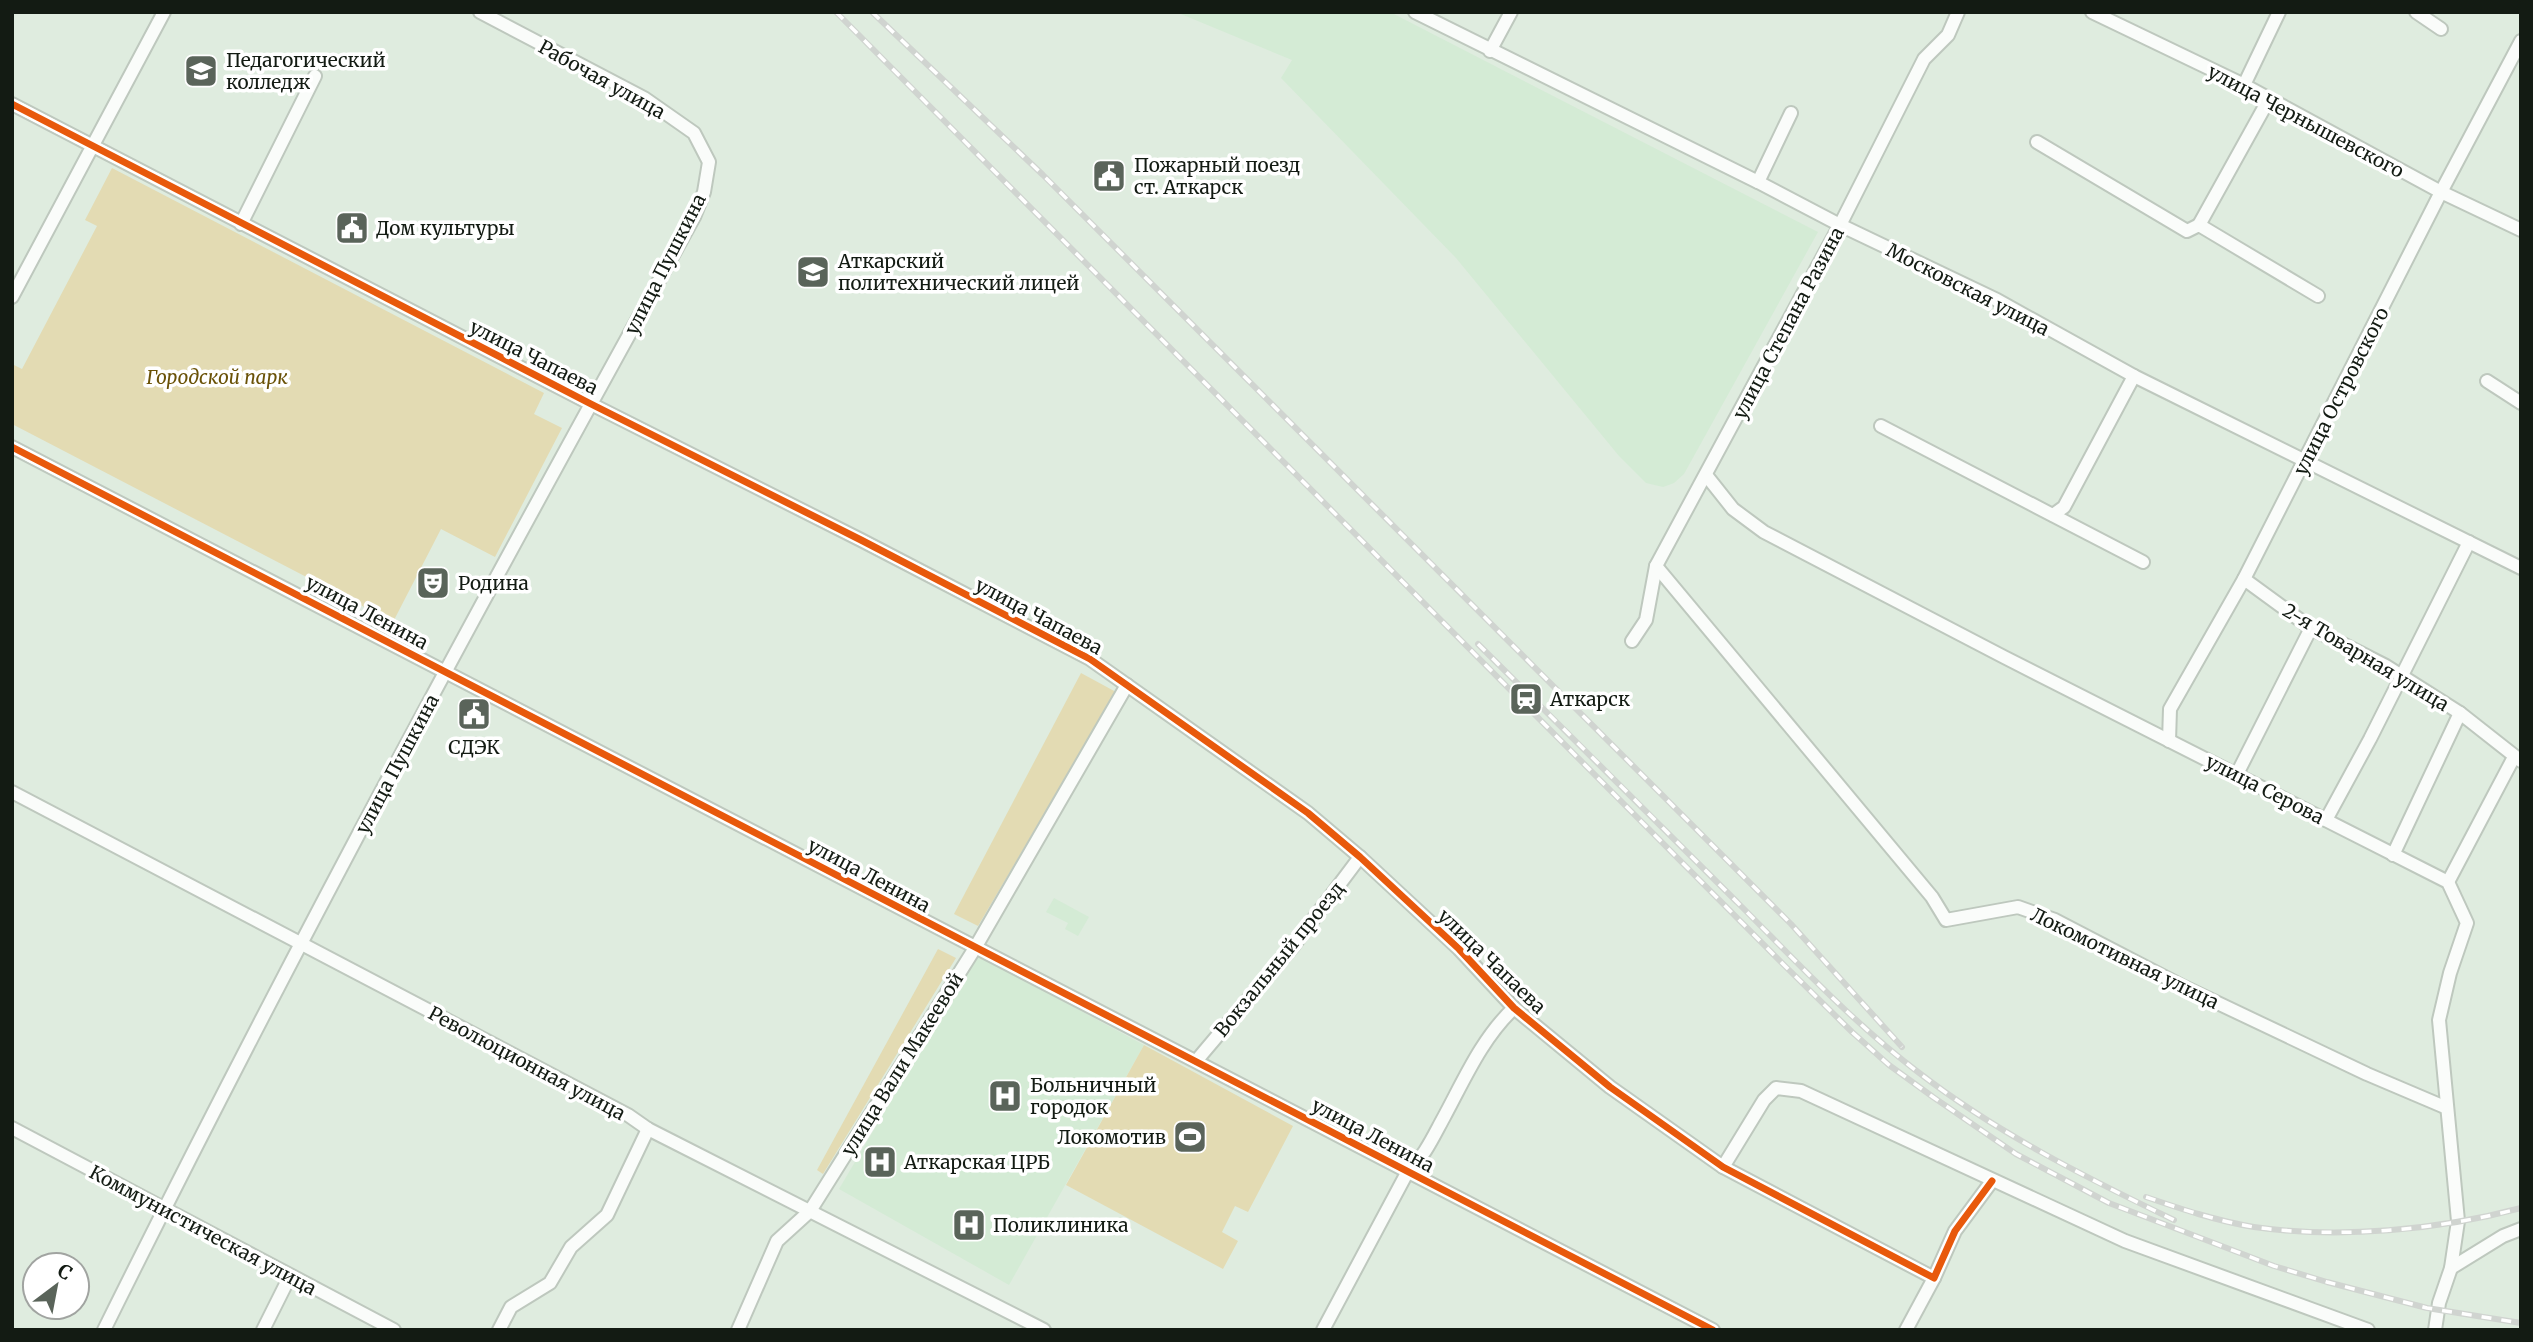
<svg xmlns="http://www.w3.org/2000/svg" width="2533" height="1342" font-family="Merriweather,serif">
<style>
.built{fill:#d4ebd5}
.green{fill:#e3dbb3}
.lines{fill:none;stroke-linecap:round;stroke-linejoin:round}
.minor-casing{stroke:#bec8be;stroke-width:16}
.minor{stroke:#fafcfa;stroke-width:12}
.rail-casing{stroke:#d0d4d0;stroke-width:6}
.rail{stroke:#fff;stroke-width:3.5;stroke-dasharray:10;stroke-linecap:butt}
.cycleway-casing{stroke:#fff;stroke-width:11}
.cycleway{stroke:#e8590c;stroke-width:7}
.labels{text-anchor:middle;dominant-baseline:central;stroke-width:7;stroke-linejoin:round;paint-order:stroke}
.poi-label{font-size:19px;fill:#131b13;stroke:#fff;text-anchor:start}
.street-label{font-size:19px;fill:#131b13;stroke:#fff}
.park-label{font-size:19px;font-style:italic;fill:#6a5207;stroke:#fff}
</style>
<rect width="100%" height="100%" fill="#dfecdf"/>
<g class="built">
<polygon points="1176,12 1390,12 1818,232 1684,474 1674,483 1663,487 1646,483 1619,456 1456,258 1281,78 1292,60"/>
<polygon points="1054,898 1089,917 1078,936 1065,929 1068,923 1046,912"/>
<polygon points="977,955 1144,1045 1009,1285 839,1189"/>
</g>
<g class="green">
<polygon points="112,168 544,393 534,414 562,428 495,557 441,529 393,622 12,424 12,364 22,369 97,226 85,220"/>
<polygon points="1081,673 1116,692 978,926 954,914"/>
<polygon points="938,949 956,958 823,1174 817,1170"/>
<polygon points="1144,1045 1293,1126 1248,1212 1235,1206 1222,1232 1238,1241 1223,1269 1066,1185"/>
</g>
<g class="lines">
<defs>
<g id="minor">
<polyline points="1415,12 1758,182 1840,225 1997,300 2134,376 2521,568"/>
<polyline points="2092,12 2244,85 2441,192 2521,230"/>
<polyline points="2416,12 2441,29"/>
<polyline points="1490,51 1511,12"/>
<polyline points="2244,85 2279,12"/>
<polyline points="12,104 591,404 861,540 1090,659 1308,813 1360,857 1459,949 1514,1008 1610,1087 1723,1167 1934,1278 1955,1231 1992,1181"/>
<polyline points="2037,142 2187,231 2199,225 2318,296"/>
<polyline points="1758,182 1791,113"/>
<polyline points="241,224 315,76"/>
<polyline points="2199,225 2269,99"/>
<polyline points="12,297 164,12"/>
<polyline points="2487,381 2521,403"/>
<polyline points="1881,426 2143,562"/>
<polyline points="12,447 1713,1330"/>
<polyline points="1706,475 1733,509 1764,532 2004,657 2448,882 2467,923 2450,973 2439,1020 2458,1221 2451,1268 2439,1303 2435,1330"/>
<polyline points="2053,515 2064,507 2134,376"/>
<polyline points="1656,566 1932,897 1946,920 2018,907 2055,920 2184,987 2367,1074 2447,1108"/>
<polyline points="2244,579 2311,628 2386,666 2460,713 2521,761"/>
<polyline points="1632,641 1646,620 1656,566 1840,225 1924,59 1948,35 1958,12"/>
<polyline points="2169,741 2170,709 2244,579 2441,192 2521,41"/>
<polyline points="2237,774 2311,628"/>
<polyline points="12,792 628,1115 648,1129 1044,1330"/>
<polyline points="2326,820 2370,739 2469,542"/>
<polyline points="2393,855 2460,713"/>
<polyline points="2448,882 2514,757"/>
<polyline points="1197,1060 1294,945 1360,857"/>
<polyline points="12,1128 394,1330"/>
<polyline points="1723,1167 1764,1100 1776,1088 1801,1091 2125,1241 2368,1330"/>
<polyline points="2451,1268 2503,1236 2521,1229"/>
<path d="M 104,1330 C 290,954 491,584 694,217 L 704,192 L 709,162 L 694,133 L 644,98 L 480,12"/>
<polyline points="263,1330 290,1276"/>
<polyline points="499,1330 511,1307 550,1283 571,1247 607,1215 648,1129"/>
<polyline points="738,1330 777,1241 810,1211 975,948 1127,685"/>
<path d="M 1323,1330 L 1408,1171 C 1425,1156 1433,1137 1444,1117 C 1464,1080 1482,1038 1514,1008"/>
<polyline points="1906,1330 1934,1278"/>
</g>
</defs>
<use href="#minor" class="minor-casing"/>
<use href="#minor" class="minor"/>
<defs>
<g id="rail">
<polyline points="836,12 1785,966 1852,1032 1889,1065 1933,1097 2016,1154 2109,1203 2274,1266 2327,1282 2427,1308 2521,1323"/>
<polyline points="872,12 1043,175 1791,924 1902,1047"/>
<path d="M 1478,644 C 1565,730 1651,816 1737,902 C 1795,960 1852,1022 1918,1072 C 1997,1133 2085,1177 2174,1220"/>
<path d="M 2146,1197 C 2181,1209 2217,1221 2254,1227 C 2339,1239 2439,1230 2521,1208"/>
</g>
</defs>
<use href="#rail" class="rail-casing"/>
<use href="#rail" class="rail"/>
<defs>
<g id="cycleway">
<polyline points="12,104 591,404 861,540 1090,659 1308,813 1360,857 1459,949 1514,1008 1610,1087 1723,1167 1934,1278 1955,1231 1992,1181"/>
<polyline points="12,447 1713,1330"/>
</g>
</defs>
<use href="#cycleway" class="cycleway-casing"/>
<use href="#cycleway" class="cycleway"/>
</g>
<defs>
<symbol id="university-square" viewBox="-11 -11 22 22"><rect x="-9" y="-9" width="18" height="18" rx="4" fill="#5a645a" stroke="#fff"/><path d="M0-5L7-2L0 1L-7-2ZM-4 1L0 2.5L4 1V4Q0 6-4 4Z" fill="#fff"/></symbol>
<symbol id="civic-square" viewBox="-11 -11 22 22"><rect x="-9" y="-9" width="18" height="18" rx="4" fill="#5a645a" stroke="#fff"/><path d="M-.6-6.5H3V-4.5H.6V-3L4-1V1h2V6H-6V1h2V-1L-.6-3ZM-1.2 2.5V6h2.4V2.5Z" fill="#fff"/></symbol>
<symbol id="school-square" viewBox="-11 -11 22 22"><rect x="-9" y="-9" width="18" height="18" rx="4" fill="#5a645a" stroke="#fff"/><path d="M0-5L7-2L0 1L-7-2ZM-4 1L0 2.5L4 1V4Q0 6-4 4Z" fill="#fff"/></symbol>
<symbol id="theatre-square" viewBox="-11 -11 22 22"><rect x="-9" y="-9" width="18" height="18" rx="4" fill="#5a645a" stroke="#fff"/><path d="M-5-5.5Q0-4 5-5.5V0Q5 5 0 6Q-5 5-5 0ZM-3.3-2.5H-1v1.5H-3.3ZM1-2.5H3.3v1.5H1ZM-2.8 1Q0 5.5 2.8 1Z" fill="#fff"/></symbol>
<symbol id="station-square" viewBox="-11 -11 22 22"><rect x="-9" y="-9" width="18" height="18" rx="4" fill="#5a645a" stroke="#fff"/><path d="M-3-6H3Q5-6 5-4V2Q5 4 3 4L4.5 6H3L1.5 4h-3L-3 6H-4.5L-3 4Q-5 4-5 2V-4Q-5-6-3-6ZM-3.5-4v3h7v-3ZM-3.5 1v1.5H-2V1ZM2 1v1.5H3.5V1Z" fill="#fff"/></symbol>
<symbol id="hospital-square" viewBox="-11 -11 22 22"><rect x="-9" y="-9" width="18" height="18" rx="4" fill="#5a645a" stroke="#fff"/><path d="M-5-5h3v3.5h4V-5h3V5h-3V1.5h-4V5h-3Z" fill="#fff"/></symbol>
<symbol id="stadium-square" viewBox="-11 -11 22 22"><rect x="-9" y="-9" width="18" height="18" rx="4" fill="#5a645a" stroke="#fff"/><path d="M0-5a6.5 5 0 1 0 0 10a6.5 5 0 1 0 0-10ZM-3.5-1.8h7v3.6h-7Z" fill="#fff"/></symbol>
</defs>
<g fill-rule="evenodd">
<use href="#university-square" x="182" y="52" width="38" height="38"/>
<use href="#civic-square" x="1090" y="157" width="38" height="38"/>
<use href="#civic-square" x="333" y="209" width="38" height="38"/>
<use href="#school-square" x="794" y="253" width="38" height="38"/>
<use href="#theatre-square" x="414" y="564" width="38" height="38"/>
<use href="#station-square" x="1507" y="680" width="38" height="38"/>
<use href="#civic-square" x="455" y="695" width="38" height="38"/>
<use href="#hospital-square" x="986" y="1077" width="38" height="38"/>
<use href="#stadium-square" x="1171" y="1118" width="38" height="38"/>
<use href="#hospital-square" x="861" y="1143" width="38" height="38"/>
<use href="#hospital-square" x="950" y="1206" width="38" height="38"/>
</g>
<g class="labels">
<g class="poi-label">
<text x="226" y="60">Педагогический<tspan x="226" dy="22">колледж</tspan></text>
<text x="1134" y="165">Пожарный поезд<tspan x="1134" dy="22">ст. Аткарск</tspan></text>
<text x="376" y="228">Дом культуры</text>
<text x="838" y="261">Аткарский<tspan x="838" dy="22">политехнический лицей</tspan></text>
<text x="458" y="583">Родина</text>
<text x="1550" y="699">Аткарск</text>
<text x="474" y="747" text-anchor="middle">СДЭК</text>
<text x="1030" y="1085">Больничный<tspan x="1030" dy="22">городок</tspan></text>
<text x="1166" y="1137" text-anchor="end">Локомотив</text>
<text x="904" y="1162">Аткарская ЦРБ</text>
<text x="993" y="1225">Поликлиника</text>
</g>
<g class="street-label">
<text transform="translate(602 79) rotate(29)">Рабочая улица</text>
<text transform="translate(2306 121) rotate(28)">улица Чернышевского</text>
<text transform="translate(665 264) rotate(-63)">улица Пушкина</text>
<text transform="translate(1968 289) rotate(27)">Московская улица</text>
<text transform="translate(1788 323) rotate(-62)">улица Степана Разина</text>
<text transform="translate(534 357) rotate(27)">улица Чапаева</text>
<text transform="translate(2341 391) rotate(-63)">улица Островского</text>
<text transform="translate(367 612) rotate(28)">улица Ленина</text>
<text transform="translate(1039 616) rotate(28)">улица Чапаева</text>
<text transform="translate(2366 657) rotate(31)">2-я Товарная улица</text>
<text transform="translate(397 764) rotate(-62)">улица Пушкина</text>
<text transform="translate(2265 789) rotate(27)">улица Серова</text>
<text transform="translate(869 875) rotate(28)">улица Ленина</text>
<text transform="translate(2125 958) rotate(26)">Локомотивная улица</text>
<text transform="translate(1279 959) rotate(-51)">Вокзальный проезд</text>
<text transform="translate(1492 961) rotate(44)">улица Чапаева</text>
<text transform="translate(527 1063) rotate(28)">Революционная улица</text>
<text transform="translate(902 1064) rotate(-58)">улица Вали Макеевой</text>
<text transform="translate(1373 1135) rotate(28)">улица Ленина</text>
<text transform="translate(203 1230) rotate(28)">Коммунистическая улица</text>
</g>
<g class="park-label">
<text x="217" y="377">Городской парк</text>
</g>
</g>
<rect width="2533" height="1342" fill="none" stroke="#131b13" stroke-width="28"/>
<g transform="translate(56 1286) rotate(32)"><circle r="33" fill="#ffffff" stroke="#a1a4a1" stroke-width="2"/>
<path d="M0-5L12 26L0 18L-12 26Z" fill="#5a645a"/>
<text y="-10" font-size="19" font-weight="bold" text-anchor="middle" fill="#131b13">С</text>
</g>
</svg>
